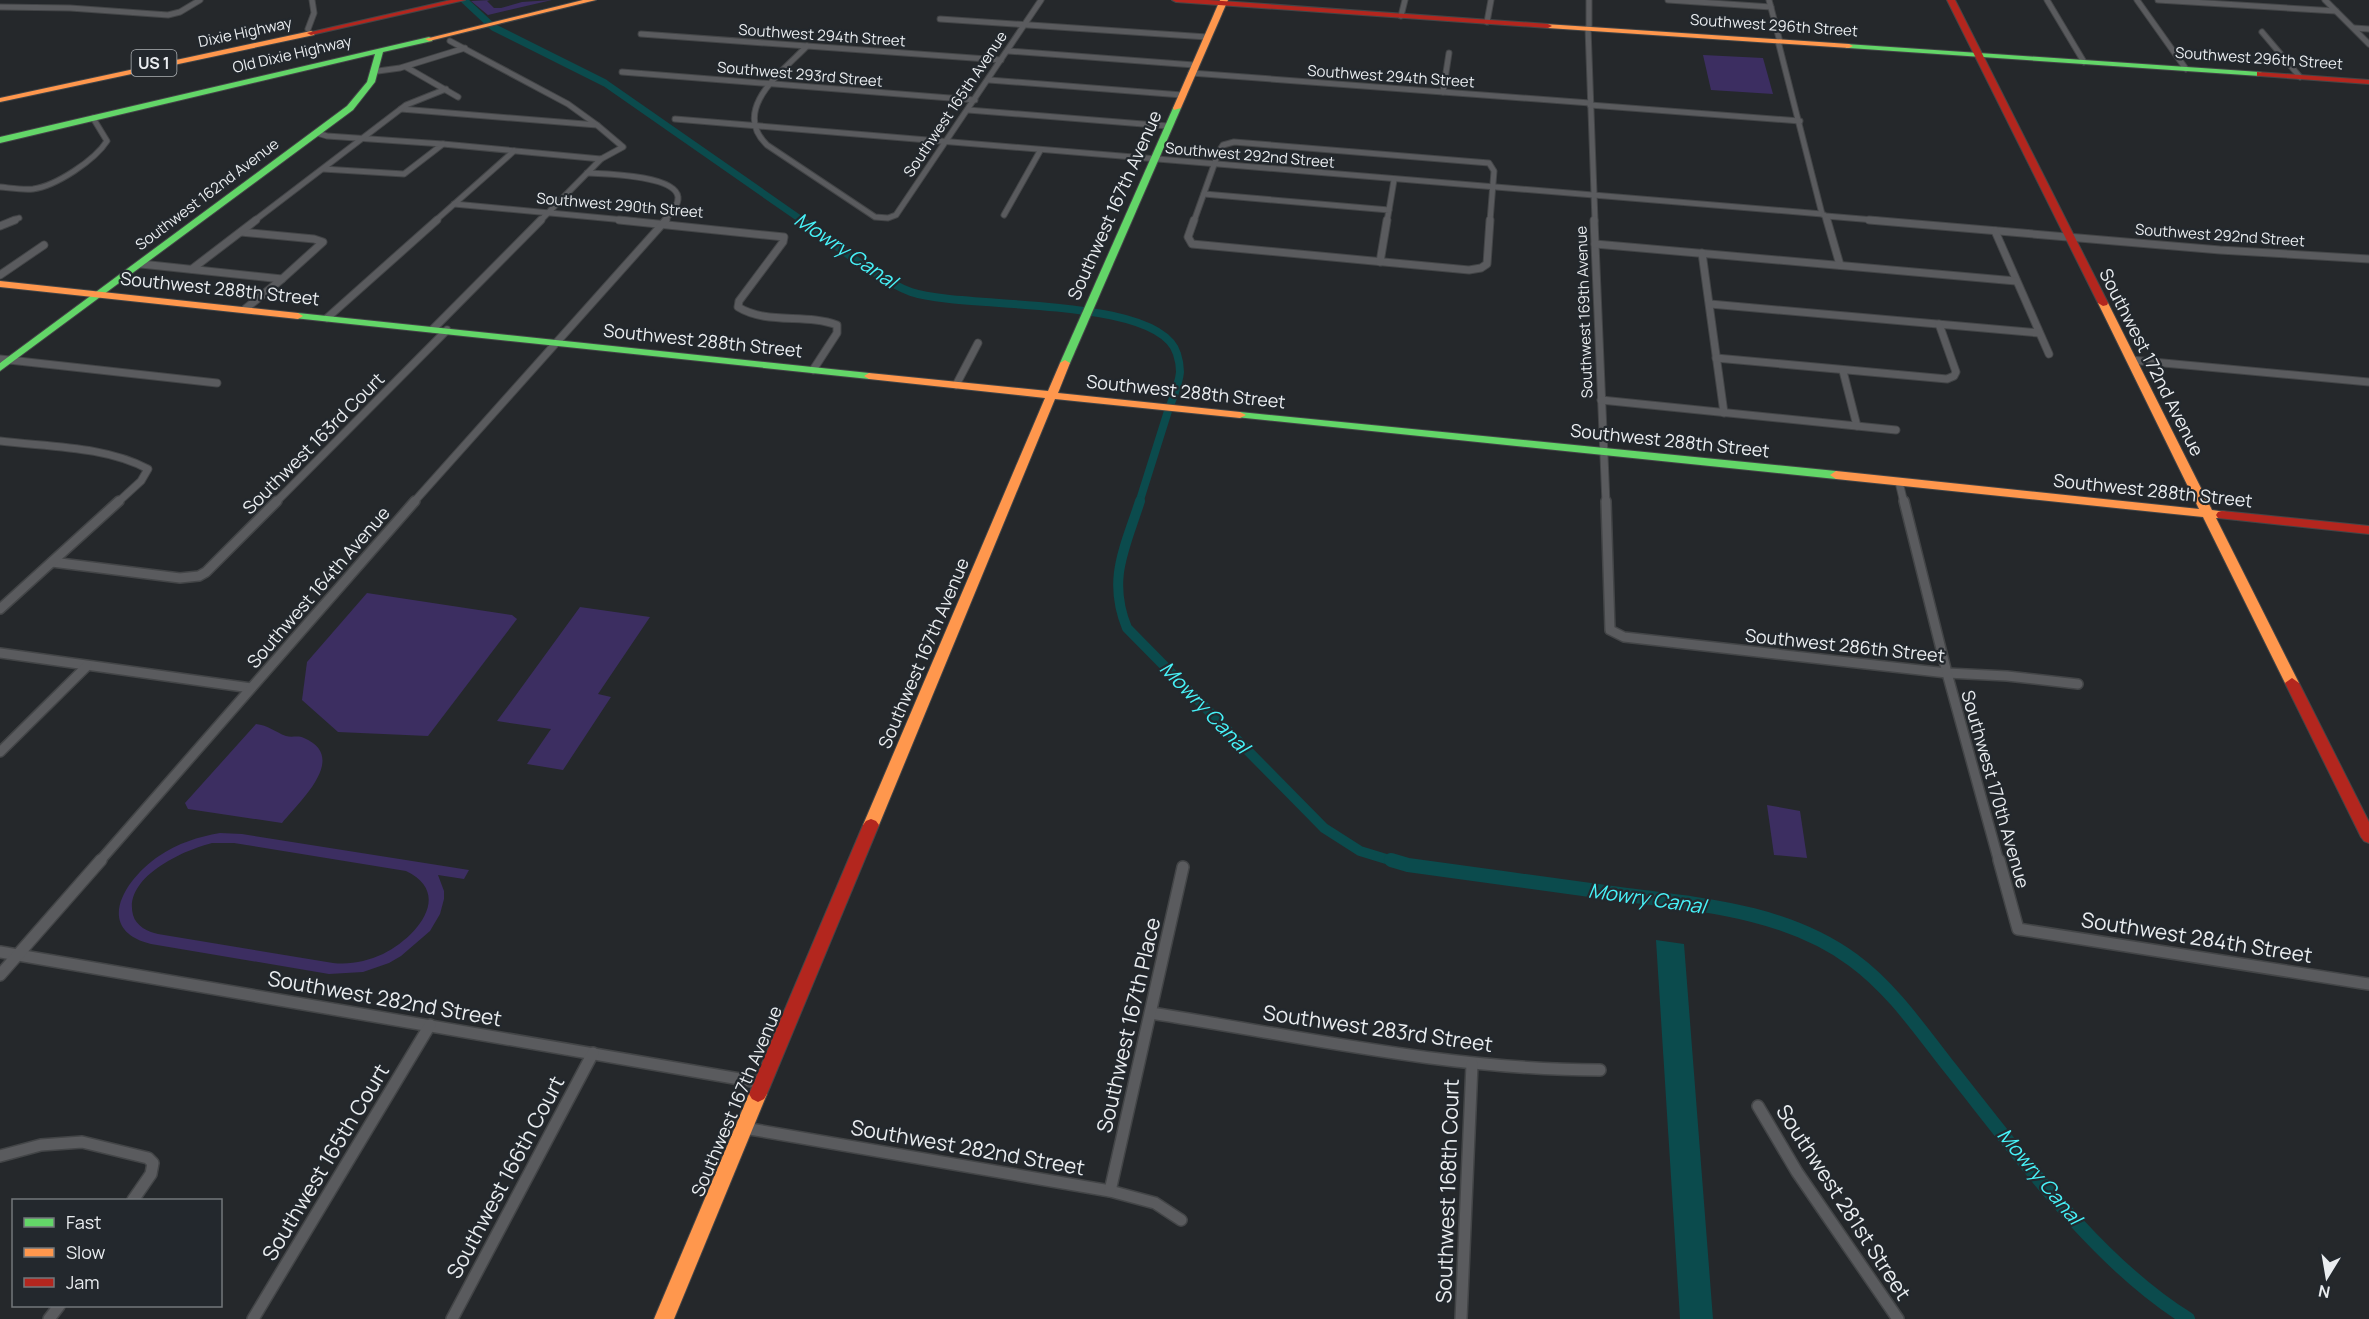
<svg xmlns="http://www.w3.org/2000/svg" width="2369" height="1319" font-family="Manrope,sans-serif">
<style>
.green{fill:#3c2e61;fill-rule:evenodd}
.water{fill:#0b4b4d}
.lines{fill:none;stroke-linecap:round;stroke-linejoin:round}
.canal-far3{stroke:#0b4b4d;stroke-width:7}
.canal-far2{stroke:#0b4b4d;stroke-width:8}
.canal-far1{stroke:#0b4b4d;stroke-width:10}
.canal{stroke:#0b4b4d;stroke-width:14}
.street-far3-casing{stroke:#434547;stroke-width:7}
.street-far2-casing{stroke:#434547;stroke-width:9}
.street-far1-casing{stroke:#434547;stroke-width:12}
.street-casing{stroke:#434547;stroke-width:14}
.fast-casing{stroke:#434547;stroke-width:2}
.slow-casing{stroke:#434547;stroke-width:2}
.jam-casing{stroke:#434547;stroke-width:2}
.street-far3{stroke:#5a5b5e;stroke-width:5}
.street-far2{stroke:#5a5b5e;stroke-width:7}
.street-far1{stroke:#5a5b5e;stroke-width:9}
.street{stroke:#5a5b5e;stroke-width:11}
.fast{fill:#63d668;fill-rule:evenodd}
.slow{fill:#ff974d;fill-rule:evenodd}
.jam{fill:#b3261e;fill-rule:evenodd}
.labels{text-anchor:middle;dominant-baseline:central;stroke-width:4.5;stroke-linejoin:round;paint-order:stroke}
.far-street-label{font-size:15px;fill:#eaedf0;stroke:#23282d}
.shield{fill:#23282d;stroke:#aeb2b6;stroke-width:1.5}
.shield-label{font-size:16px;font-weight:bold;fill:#eaedf0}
.street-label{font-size:18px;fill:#eaedf0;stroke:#23282d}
.water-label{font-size:20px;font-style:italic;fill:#47f2f8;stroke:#23282d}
.near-street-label{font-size:21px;fill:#eaedf0;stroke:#23282d}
</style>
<rect width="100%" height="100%" fill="#25282b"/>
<g class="green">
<polygon points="490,0 487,1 494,8 501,8 522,2 552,0 488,15 471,1"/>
<polygon points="1703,55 1763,58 1773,94 1711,90"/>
<polygon points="367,593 512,615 517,619 428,736 338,732 302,700 307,662"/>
<polygon points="580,607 650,617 598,694 611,697 563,770 527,764 551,729 497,721"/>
<path d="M 256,724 C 268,725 275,732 286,736 C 292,738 298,735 304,738 C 349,757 300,801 282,823 L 188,809 L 185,803 Z"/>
<polygon points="1767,805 1800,811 1807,858 1774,855"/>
<path d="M 220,833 L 242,834 L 469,870 L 464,879 L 438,875 L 444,891 L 444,899 L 440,914 L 430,931 L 401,956 L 389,963 L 363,972 L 329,974 L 151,944 C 92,929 126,878 159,856 C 178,843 198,837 220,833 ZM 212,843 L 234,843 L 406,871 C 454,894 416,938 383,954 C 367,961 351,965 333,963 L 158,934 C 148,932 136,926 133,915 C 123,877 184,850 212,843 Z"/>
</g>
<polygon class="water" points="1656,940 1684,944 1713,1319 1680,1319"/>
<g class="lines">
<polyline class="canal-far3" points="464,0 493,27 605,83 803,221"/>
<path class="canal-far2" d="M 801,220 C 831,241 878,280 911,292 C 963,310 1160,295 1177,354 C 1179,360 1180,367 1180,372 C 1179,385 1172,400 1168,411 C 1158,442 1149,472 1139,503"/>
<path class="canal-far1" d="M 1140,501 C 1125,548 1107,579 1127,628 L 1324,828 L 1360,851 L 1396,862"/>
<path class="canal" d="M 1391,860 L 1408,865 C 1476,874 1544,884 1612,893 C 1694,904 1784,909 1853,960 C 1890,987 1918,1027 1946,1063 C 2015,1149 2094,1261 2188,1319"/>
<defs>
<g id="street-far3">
<polyline points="1589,0 1589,28"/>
<polyline points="1668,0 1771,7"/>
<polyline points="1769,0 1780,42"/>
<polyline points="2047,0 2084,62"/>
<polyline points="2137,0 2186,69"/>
<polyline points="2158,0 2336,11"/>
<polyline points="2325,0 2369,44"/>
<polyline points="0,7 70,8 168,15 180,12 200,0"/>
<polyline points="1401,16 1405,0"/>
<polyline points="940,19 1207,37"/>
<polyline points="1487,22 1491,0"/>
<polyline points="1588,28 1595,221"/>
<polyline points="2354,28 2369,29"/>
<polyline points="308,29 314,13 312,0"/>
<polyline points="2262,32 2300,77"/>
<polyline points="641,34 1001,60"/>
<polyline points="450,41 568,104 597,125"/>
<polyline points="1778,41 1822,214"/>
<path d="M 807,46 C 783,71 730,109 767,145 L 875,217 L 888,218 L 896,215 L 1041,0"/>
<polyline points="1008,51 1194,65"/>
<polyline points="406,67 458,97"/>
<polyline points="378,71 400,68 465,48"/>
<polyline points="622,72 975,100"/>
<polyline points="1191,73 1590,103"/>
<polyline points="989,80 1182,95"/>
<polyline points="1443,92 1449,53"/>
<polyline points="1590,105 1800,121"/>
<polyline points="401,109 597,125 623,147 601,159 443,144"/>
<polyline points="968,110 1168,126"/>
<polyline points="675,119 1822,214"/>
<polyline points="317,133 327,136 443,144 404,174 323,169"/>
<path d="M 587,173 C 605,174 675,175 678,197 C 679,206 669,215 664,221"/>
<path d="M 0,187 C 11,188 22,190 33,189 C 56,186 95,160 107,141 L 93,118"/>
<polyline points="1204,194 1389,210 1387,221"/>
<polyline points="454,204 635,221"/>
<polyline points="1389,210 1394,180"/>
<polyline points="1004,215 1040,151"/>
<polyline points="1824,215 1827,221"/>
<polyline points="1826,216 1886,221"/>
<polyline points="11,221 19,218"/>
<polyline points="254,221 406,105 446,89"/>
<polyline points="435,221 514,151"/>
<polyline points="540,221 601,159"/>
<polyline points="1194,221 1219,151 1223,145 1234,142 1489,163 1494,171 1490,221"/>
</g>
<g id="street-far2">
<path d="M 619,220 L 784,237 L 783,242 L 739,301 L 738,307 C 767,325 806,313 837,325 L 837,333 L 813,370"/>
<polyline points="1194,220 1188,237 1192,244 1469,270 1481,268 1487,264 1490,220"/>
<polyline points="1594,220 1606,503"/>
<polyline points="1827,220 1840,265"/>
<polyline points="1869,220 2220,250 2369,259"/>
<polyline points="0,226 15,220"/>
<polyline points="1995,231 2049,354"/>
<polyline points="241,232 314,239 323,242 282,279"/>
<polyline points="1595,244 2016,281"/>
<polyline points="1702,253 1724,413"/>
<polyline points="1380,262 1387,220"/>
<polyline points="141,264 282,279 245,309"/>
<polyline points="192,269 256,220"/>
<polyline points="0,275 44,245"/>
<polyline points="1710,304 2039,333"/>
<polyline points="327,318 437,220"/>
<polyline points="433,329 541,220"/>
<polyline points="1716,358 1947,379 1954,376 1956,372 1939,324"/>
<polyline points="0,359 217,383"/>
<polyline points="2131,360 2369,382"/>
<polyline points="1843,371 1857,426"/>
<polyline points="956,385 978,343"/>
<polyline points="1601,400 1896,430"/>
<path d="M 0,441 C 48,447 105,446 148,469 L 141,481 L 117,503"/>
<polyline points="1899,482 1904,503"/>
<polyline points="275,503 447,330"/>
<polyline points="413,503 666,220"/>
</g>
<g id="street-far1">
<polyline points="1606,501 1610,630 1624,637 1947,673 2007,676 2078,684"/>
<polyline points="1904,501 1947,673 1999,862"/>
<polyline points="52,562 180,578 199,576 206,572 277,501"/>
<polyline points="0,609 119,501"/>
<polyline points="0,653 251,688"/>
<polyline points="0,752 87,666"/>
<polyline points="99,862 415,501"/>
</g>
<g id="street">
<polyline points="1999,860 2018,929 2369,984"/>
<polyline points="0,952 763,1083"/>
<polyline points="0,975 101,860"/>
<path d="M 1151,1013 C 1298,1036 1451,1070 1600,1070"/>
<polyline points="1758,1106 1797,1172 1898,1319"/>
<polyline points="744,1128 1110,1191 1155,1203 1181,1220"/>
<polyline points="0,1156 41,1145 82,1142 148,1158 153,1163 151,1174 133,1200"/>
<polyline points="1110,1191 1183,867"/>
<polyline points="49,1319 59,1306"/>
<polyline points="253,1319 430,1025"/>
<polyline points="452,1319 593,1053"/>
<polyline points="1461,1319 1472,1064"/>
</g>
<g id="fast">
<polygon points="429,37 433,39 432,41 383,52 375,82 353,110 0,371 0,363 347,106 367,82 375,54 0,143 0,137"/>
<polygon points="1846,44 2260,72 2264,74 2260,76 1849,48 1846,48"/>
<polygon points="1177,105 1181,108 1070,363 1065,366 1061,365 1060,363 1173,108"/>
<polygon points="298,313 869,373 874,376 869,379 294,318 294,314"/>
<polygon points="1240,412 1836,471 1842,475 1836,479 1236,417 1236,413"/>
</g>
<g id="slow">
<polygon points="583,0 596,0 429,41 425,39"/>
<polygon points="1220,0 1228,0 1181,108 1174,110 1173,108"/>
<polygon points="1545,24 1849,44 1853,46 1849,48 1548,28 1544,26"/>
<polygon points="311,31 315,33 314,35 0,102 0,98"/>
<polygon points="0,281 298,313 303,316 298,319 0,287"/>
<polygon points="2103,300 2108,303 2212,510 2226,512 2228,515 2226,518 2216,518 2299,683 2297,686 2292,688 2285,683 2203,517 1836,479 1830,475 1836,471 2199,509 2098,303"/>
<polygon points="1065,360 1070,363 1058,393 1240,412 1246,415 1240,418 1055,399 879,825 876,829 866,829 863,825 1045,398 869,379 864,376 869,373 1048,391 1060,363"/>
<polygon points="758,1086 764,1089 767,1094 674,1319 654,1319 749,1094 752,1089"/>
</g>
<g id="jam">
<polygon points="451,0 465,0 311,35 307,33"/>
<polygon points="1172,0 1208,0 1548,24 1552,26 1548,28 1176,2"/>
<polygon points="1947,0 1955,0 2108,303 2107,305 2103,306 2098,303"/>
<polygon points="2257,72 2369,80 2369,84 2260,76 2257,76"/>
<polygon points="2222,511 2369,526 2369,534 2218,518 2216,515 2218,512"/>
<polygon points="2292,678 2299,683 2369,822 2369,843 2364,841 2361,837 2285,683"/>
<polygon points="871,819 876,821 879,825 767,1094 764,1099 758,1102 752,1099 749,1094 863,825 866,821"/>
</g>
</defs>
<use href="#street-far3" class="street-far3-casing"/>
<use href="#street-far2" class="street-far2-casing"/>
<use href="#street-far1" class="street-far1-casing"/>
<use href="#street" class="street-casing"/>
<use href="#fast" class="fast-casing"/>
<use href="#slow" class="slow-casing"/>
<use href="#jam" class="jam-casing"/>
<use href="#street-far3" class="street-far3"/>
<use href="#street-far2" class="street-far2"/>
<use href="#street-far1" class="street-far1"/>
<use href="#street" class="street"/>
<use href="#fast" class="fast"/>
<use href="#slow" class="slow"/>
<use href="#jam" class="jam"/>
</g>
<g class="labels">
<g class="far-street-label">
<text transform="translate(1774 25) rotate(4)">Southwest 296th Street</text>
<text transform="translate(245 32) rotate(-12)">Dixie Highway</text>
<text transform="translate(822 35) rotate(4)">Southwest 294th Street</text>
<text transform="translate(292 54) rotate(-13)">Old Dixie Highway</text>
<text transform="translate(2259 58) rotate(4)">Southwest 296th Street</text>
<text transform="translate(800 74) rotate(5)">Southwest 293rd Street</text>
<text transform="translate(1391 76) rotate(4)">Southwest 294th Street</text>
<text transform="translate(955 104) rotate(-56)">Southwest 165th Avenue</text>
<text transform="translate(1250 155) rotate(5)">Southwest 292nd Street</text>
<text transform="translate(207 194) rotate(-37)">Southwest 162nd Avenue</text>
<text transform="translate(620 205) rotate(5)">Southwest 290th Street</text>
<text transform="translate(2220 235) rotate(4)">Southwest 292nd Street</text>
<text transform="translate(1584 312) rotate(-92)">Southwest 169th Avenue</text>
</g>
<rect class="shield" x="131.5" y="50" width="45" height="26" rx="4.5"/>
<g class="shield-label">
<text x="154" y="63">US 1</text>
</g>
<g class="street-label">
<text transform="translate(1114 205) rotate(-66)">Southwest 167th Avenue</text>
<text transform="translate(220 288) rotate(6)">Southwest 288th Street</text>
<text transform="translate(703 340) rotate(6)">Southwest 288th Street</text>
<text transform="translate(2152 362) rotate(63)">Southwest 172nd Avenue</text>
<text transform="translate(1186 391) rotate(6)">Southwest 288th Street</text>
<text transform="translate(1670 440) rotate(6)">Southwest 288th Street</text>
<text transform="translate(313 443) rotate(-45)">Southwest 163rd Court</text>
<text transform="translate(2153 490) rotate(6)">Southwest 288th Street</text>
<text transform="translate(318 587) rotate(-49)">Southwest 164th Avenue</text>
<text transform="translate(1845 645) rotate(6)">Southwest 286th Street</text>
<text transform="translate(923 653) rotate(-67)">Southwest 167th Avenue</text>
<text transform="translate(1996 789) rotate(74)">Southwest 170th Avenue</text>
<text transform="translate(736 1101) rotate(-67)">Southwest 167th Avenue</text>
</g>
<g class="water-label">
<text transform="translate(846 250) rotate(34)">Mowry Canal</text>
<text transform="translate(1205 707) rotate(46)">Mowry Canal</text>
<text transform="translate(1647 898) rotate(8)">Mowry Canal</text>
<text transform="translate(2040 1176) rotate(50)">Mowry Canal</text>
</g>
<g class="near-street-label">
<text transform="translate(2197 937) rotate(9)">Southwest 284th Street</text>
<text transform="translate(385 998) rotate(10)">Southwest 282nd Street</text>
<text transform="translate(1128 1025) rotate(-77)">Southwest 167th Place</text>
<text transform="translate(1378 1028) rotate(8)">Southwest 283rd Street</text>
<text transform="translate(968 1147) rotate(10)">Southwest 282nd Street</text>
<text transform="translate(325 1162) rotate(-59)">Southwest 165th Court</text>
<text transform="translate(505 1177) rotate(-62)">Southwest 166th Court</text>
<text transform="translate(1447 1191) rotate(-88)">Southwest 168th Court</text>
<text transform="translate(1844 1202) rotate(57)">Southwest 281st Street</text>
</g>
</g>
<rect x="12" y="1199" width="210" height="108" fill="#23282d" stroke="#73777b" stroke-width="1.5"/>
<rect x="24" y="1218" width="30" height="9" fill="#63d668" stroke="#73777b" stroke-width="1.5"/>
<text x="66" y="1229" font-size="18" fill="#eaedf0">Fast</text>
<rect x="24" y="1248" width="30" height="9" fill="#ff974d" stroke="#73777b" stroke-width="1.5"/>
<text x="66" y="1259" font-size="18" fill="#eaedf0">Slow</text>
<rect x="24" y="1278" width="30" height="9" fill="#b3261e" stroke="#73777b" stroke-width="1.5"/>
<text x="66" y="1289" font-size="18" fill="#eaedf0">Jam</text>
<g transform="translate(2327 1277) rotate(191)" stroke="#23282d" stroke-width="4.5" paint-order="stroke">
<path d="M0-4.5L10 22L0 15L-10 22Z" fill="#eaedf0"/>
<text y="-9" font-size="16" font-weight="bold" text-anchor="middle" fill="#eaedf0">N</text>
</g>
</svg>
